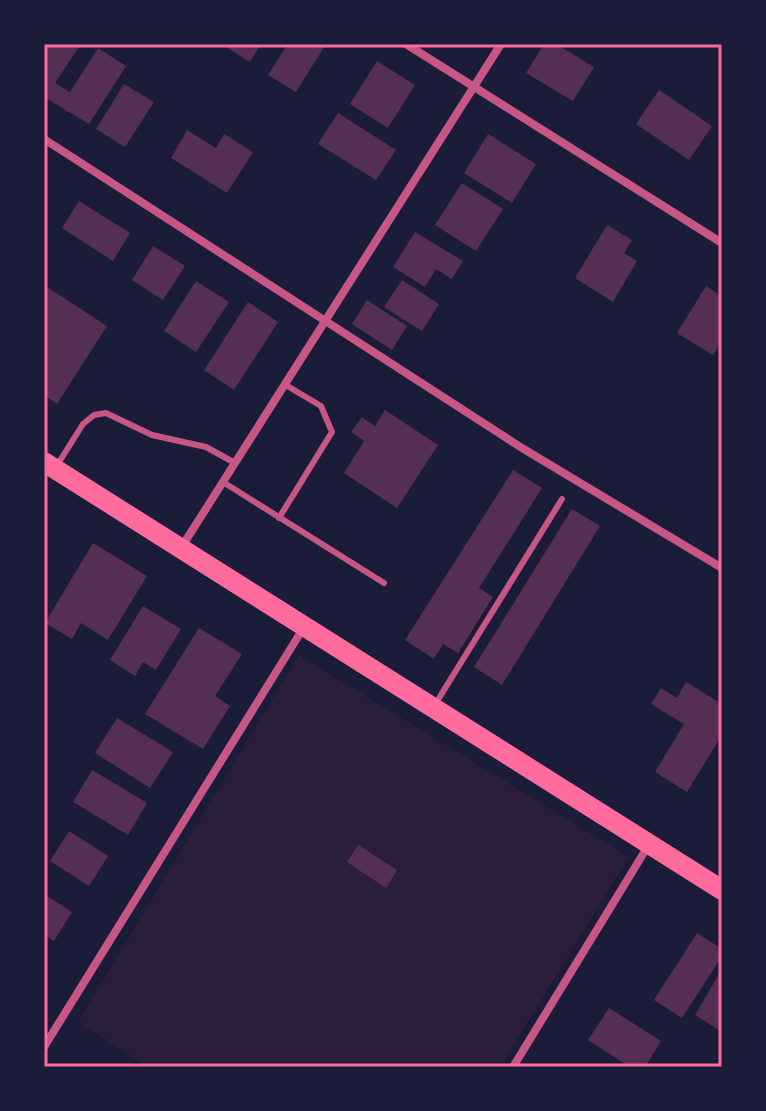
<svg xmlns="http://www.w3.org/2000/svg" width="766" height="1111" font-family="Quicksand,sans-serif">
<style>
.green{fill:#2a1e3b}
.building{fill:#542f53}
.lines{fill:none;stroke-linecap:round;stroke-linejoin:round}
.service{stroke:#c65784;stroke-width:6}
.minor{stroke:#c65784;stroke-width:8}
.primary{stroke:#ff6b9d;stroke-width:20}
.neatline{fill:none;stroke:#ff6b9d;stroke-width:3}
</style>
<rect width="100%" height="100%" fill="#1b1b3a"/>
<polygon class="green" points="299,655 629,857 500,1067 148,1067 78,1022"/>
<g class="building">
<polygon points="44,44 81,44 55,83 70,92 98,48 126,66 89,124 44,97"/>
<polygon points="221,44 261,44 250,62"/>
<polygon points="288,44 326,44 296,92 268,75"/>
<polygon points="544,44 556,44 594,67 573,101 526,73"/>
<polygon points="377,61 415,85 388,128 350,104"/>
<polygon points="124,84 154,102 125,147 96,129"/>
<polygon points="659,90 712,126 689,160 636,124"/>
<polygon points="338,113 396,150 376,180 318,144"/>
<polygon points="187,130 216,148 224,134 253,152 227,193 171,158"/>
<polygon points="488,134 536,164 512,203 464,173"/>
<polygon points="462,183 503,209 476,251 435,225"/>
<polygon points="79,201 130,233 113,261 62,228"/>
<polygon points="607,225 632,240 624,253 637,261 613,302 575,278"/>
<polygon points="415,232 463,261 452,279 436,269 425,287 393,267"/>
<polygon points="153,246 185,266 163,300 132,280"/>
<polygon points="402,280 439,304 422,331 384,307"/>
<polygon points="196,281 229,302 196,352 164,331"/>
<polygon points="44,285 107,326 57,404 44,395"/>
<polygon points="706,286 722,296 722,341 713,355 677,333"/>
<polygon points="367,300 407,326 392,350 352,324"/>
<polygon points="248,302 278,322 234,390 204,370"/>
<polygon points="385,410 438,445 397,508 344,473 364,441 351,432 362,417 375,426"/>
<polygon points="513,470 542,488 479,588 493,597 458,653 443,644 434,659 405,640"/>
<polygon points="572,509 600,526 502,685 474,667"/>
<polygon points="93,543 147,576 108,640 81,623 72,639 45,623"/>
<polygon points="143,606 181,629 156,670 143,662 135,676 110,660"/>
<polygon points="199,628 242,654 215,696 230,706 203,749 145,714"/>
<polygon points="686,682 722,704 722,735 687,792 655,772 684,724 651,704 661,688 677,698"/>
<polygon points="117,718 173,752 150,788 95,753"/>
<polygon points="92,770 147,803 128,835 73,802"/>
<polygon points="69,831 108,856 89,886 50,861"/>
<polygon points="358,845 397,870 386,888 347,862"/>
<polygon points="44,894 72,912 54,941 44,935"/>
<polygon points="697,933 722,949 722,956 682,1018 654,1000"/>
<polygon points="722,969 722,1032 695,1015"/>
<polygon points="609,1008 661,1041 645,1067 630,1067 588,1040"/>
</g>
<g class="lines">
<g class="service">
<polyline points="56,467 83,424 94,415 106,413 152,435 206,447 235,463"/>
<polyline points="223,482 384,583"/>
<polyline points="279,518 332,432 321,406 284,384"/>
<polyline points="436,703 562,499"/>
</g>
<g class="minor">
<polyline points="406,44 722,243"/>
<polyline points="44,139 522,448 722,568"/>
<polyline points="181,548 501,44"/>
<polyline points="44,1047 304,627"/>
<polyline points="513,1067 648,846"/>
</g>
<polyline class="primary" points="44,462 722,890"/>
</g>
<rect width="766" height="1111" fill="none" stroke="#1b1b3a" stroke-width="92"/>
<rect x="46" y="46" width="674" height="1019" class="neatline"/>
</svg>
